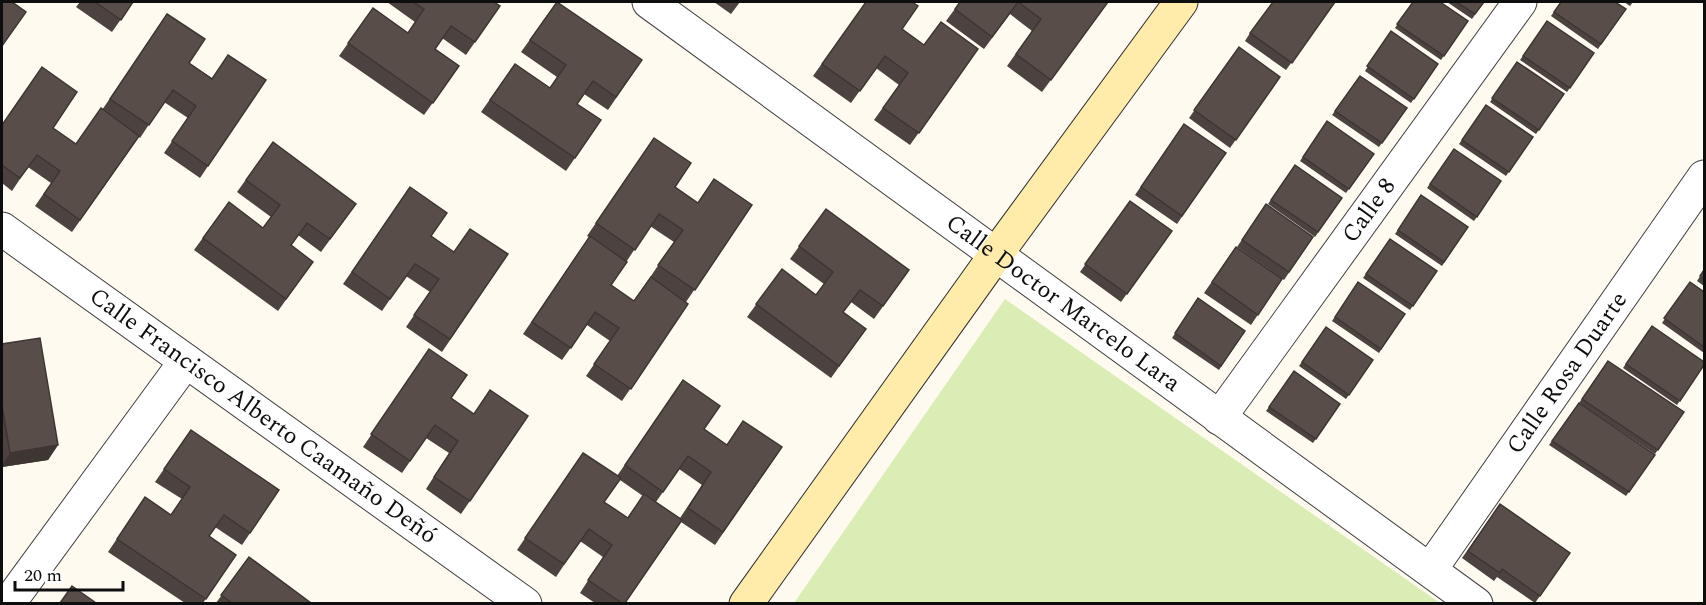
<svg xmlns="http://www.w3.org/2000/svg" width="1706" height="605" font-family="Spectral,serif">
<style>
.green{fill:#d9edb5}
.lines{fill:none;stroke-linecap:round;stroke-linejoin:round}
.street-casing{stroke:#414141;stroke-width:35}
.secondary-casing{stroke:#303030;stroke-width:35}
.street{stroke:#fff;stroke-width:33}
.secondary{stroke:#ffebaa;stroke-width:33}
.wall{fill:#4c423f;fill-rule:evenodd}
.shaded-wall{fill:#3e3633}
.building{fill:#584d49;stroke:#3e3633;stroke-width:1.5}
.labels{text-anchor:middle;dominant-baseline:central;stroke-width:6;stroke-linejoin:round;paint-order:stroke}
.street-label{font-size:24px;fill:#0e0e0e;stroke:#fff}
</style>
<rect width="100%" height="100%" fill="#fffaef"/>
<polygon class="green" points="1005,299 1440,603 794,603"/>
<g class="lines">
<defs>
<g id="street">
<path id="s1" d="M 649,2 L 1476,604"/>
<path id="s2" d="M 2,229 L 525,604"/>
<path id="s3" d="M 1219,418 L 1520,2"/>
<path id="s4" d="M 1430,570 L 1704,177"/>
<polyline points="8,604 186,361"/>
</g>
<polyline id="secondary" points="746,604 997,253 1181,2"/>
</defs>
<use href="#street" class="street-casing"/>
<use href="#secondary" class="secondary-casing"/>
<use href="#street" class="street"/>
<use href="#secondary" class="secondary"/>
</g>
<g class="wall">
<polygon points="80,2 133,2 112,32 76,7"/>
<polygon points="387,2 494,2 500,6 466,55 442,38 435,49 459,66 424,115 339,56 373,8 408,33 415,22"/>
<polygon points="557,2 642,60 608,110 584,94 577,104 601,120 566,171 481,112 515,64 550,88 557,77 521,52"/>
<polygon points="714,2 740,2 731,14"/>
<polygon points="866,2 924,45 978,49 910,145 874,120 899,85 876,68 851,103 813,76"/>
<polygon points="960,2 1108,2 1042,92 1007,66 1032,31 1010,14 984,49 946,21"/>
<polygon points="1335,2 1286,70 1245,41 1250,33"/>
<polygon points="1413,2 1468,21 1441,60 1395,28"/>
<polygon points="1447,2 1484,2 1472,19"/>
<polygon points="1561,2 1626,9 1598,49 1551,16"/>
<polygon points="1624,2 1633,2 1630,6"/>
<polygon points="167,14 189,63 212,78 266,80 200,178 164,153 188,118 164,102 140,138 139,137 72,232 35,206 51,183 28,167 12,191 2,183 2,125 76,144 102,110"/>
<polygon points="1547,21 1594,53 1567,92 1520,60"/>
<polygon points="1391,31 1438,64 1411,103 1365,71"/>
<polygon points="1239,47 1280,77 1230,148 1189,118"/>
<polygon points="1517,62 1564,94 1536,134 1490,102"/>
<polygon points="1360,76 1407,108 1379,147 1332,115"/>
<polygon points="1486,105 1533,137 1506,176 1459,144"/>
<polygon points="1327,121 1374,154 1346,193 1300,161"/>
<polygon points="1184,124 1226,153 1177,224 1135,195"/>
<path d="M 654,138 L 675,187 L 698,203 L 752,205 L 686,302 L 688,304 L 622,401 L 586,376 L 610,341 L 587,325 L 562,360 L 523,334 L 589,237 L 587,236 ZM 650,226 L 674,242 L 634,301 L 611,285 Z"/>
<polygon points="273,142 356,204 321,252 298,235 291,245 313,262 278,311 194,250 229,202 263,228 271,217 237,192"/>
<polygon points="1454,149 1501,181 1474,221 1427,188"/>
<polygon points="1295,165 1342,198 1315,237 1268,204"/>
<polygon points="410,187 431,236 454,252 508,254 442,352 406,327 430,292 406,276 382,311 343,284"/>
<polygon points="1421,195 1468,227 1442,266 1395,234"/>
<polygon points="1130,201 1172,231 1121,302 1080,272"/>
<polygon points="1266,204 1313,237 1284,280 1237,247"/>
<polygon points="826,209 909,270 874,319 851,302 843,312 866,329 831,378 747,317 782,269 816,295 824,284 790,259"/>
<polygon points="1390,239 1437,271 1410,310 1363,278"/>
<polygon points="1236,247 1282,279 1251,325 1204,293"/>
<polygon points="1704,270 1704,286 1697,281"/>
<polygon points="1358,282 1405,314 1379,353 1332,321"/>
<polygon points="1690,282 1704,292 1704,353 1662,323"/>
<polygon points="1198,298 1245,331 1219,370 1172,338"/>
<polygon points="1652,326 1704,365 1677,405 1623,368"/>
<polygon points="1326,327 1373,360 1346,399 1299,366"/>
<polygon points="2,344 58,445 48,460 2,467"/>
<polygon points="429,349 451,398 473,414 528,416 461,514 426,489 449,453 426,438 402,473 363,447"/>
<polygon points="1608,361 1684,412 1655,454 1579,403"/>
<polygon points="1294,371 1340,404 1313,443 1266,411"/>
<path d="M 683,380 L 704,429 L 727,445 L 782,447 L 715,545 L 681,522 L 625,603 L 595,603 L 580,593 L 603,557 L 580,541 L 556,577 L 517,550 L 583,453 L 617,476 ZM 679,469 L 702,485 L 680,518 L 656,502 ZM 620,480 L 643,496 L 627,518 L 604,502 Z"/>
<polygon points="1579,403 1655,455 1626,496 1549,445"/>
<polygon points="191,430 279,490 242,545 215,527 209,536 236,555 203,603 185,603 108,552 145,497 171,515 182,499 155,482"/>
<polygon points="1500,504 1570,553 1535,603 1497,577 1494,581 1462,558"/>
<polygon points="249,557 311,603 216,603"/>
</g>
<polygon class="shaded-wall" points="58,445 48,460 2,467 2,465 10,453"/>
<g class="building">
<polygon points="2,2 12,2 26,12 2,46"/>
<polygon points="95,2 133,2 121,20"/>
<polygon points="413,2 494,2 500,6 475,42 451,26 435,49 459,66 433,103 348,43 373,8 408,33 424,9"/>
<polygon points="557,2 642,60 616,97 593,81 577,104 601,120 575,158 490,100 515,64 550,88 566,65 530,40"/>
<polygon points="866,2 912,2 918,6 902,29 924,45 941,22 978,49 919,133 883,108 908,73 885,56 860,91 822,64"/>
<polygon points="960,2 1108,2 1051,80 1016,54 1041,19 1018,2 992,37 955,9"/>
<polygon points="1273,2 1335,2 1292,63 1250,33"/>
<polygon points="1413,2 1440,2 1468,21 1444,56 1397,24"/>
<polygon points="1456,2 1484,2 1475,14"/>
<polygon points="1561,2 1615,2 1626,9 1601,44 1554,12"/>
<polygon points="167,14 205,39 189,63 212,79 228,55 266,80 208,166 172,141 196,106 173,90 149,125 110,99"/>
<polygon points="1547,21 1594,53 1570,88 1523,56"/>
<polygon points="1391,31 1438,64 1414,99 1367,66"/>
<polygon points="1239,47 1280,77 1236,140 1194,110"/>
<polygon points="1517,62 1564,94 1539,130 1492,98"/>
<polygon points="42,67 77,92 53,128 76,144 101,108 139,136 80,220 44,194 60,171 37,155 20,178 2,165 2,125"/>
<polygon points="1360,76 1407,108 1382,143 1335,111"/>
<polygon points="1486,105 1533,137 1509,172 1462,140"/>
<polygon points="1327,121 1374,154 1349,189 1303,157"/>
<polygon points="1184,124 1226,153 1182,216 1141,187"/>
<polygon points="654,138 691,163 675,187 698,203 714,179 752,205 695,290 658,265 683,230 659,214 635,250 596,223"/>
<polygon points="273,142 356,204 330,239 307,223 291,245 313,262 286,299 203,238 229,202 263,228 280,205 246,180"/>
<polygon points="1454,149 1501,181 1477,217 1430,184"/>
<polygon points="1295,165 1342,198 1318,232 1271,200"/>
<polygon points="410,187 447,213 431,236 454,252 470,229 508,254 450,339 414,315 439,279 415,264 390,299 352,272"/>
<polygon points="1421,195 1468,227 1444,262 1398,230"/>
<polygon points="1130,201 1172,231 1127,294 1085,264"/>
<polygon points="1266,204 1313,237 1289,272 1242,240"/>
<polygon points="826,209 909,270 883,306 860,290 843,312 866,329 839,366 756,304 782,269 816,295 833,272 799,246"/>
<polygon points="590,236 627,262 611,285 634,301 651,277 688,304 631,389 594,364 619,328 595,312 571,348 532,322"/>
<polygon points="1390,239 1437,271 1413,306 1366,274"/>
<polygon points="1236,247 1282,279 1258,315 1212,282"/>
<polygon points="1704,270 1704,280 1700,276"/>
<polygon points="1358,282 1405,314 1381,349 1335,317"/>
<polygon points="1690,282 1704,292 1704,347 1664,318"/>
<polygon points="1198,298 1245,331 1221,366 1175,333"/>
<polygon points="1652,326 1704,362 1704,365 1680,401 1626,364"/>
<polygon points="1326,327 1373,360 1349,395 1302,362"/>
<polygon points="40,338 58,445 10,453 2,406 2,344"/>
<polygon points="429,349 467,375 451,398 474,414 490,390 528,416 470,501 434,477 458,441 435,425 410,461 371,434"/>
<polygon points="1608,361 1684,412 1658,450 1582,399"/>
<polygon points="1294,371 1340,404 1316,439 1269,407"/>
<polygon points="683,380 720,406 704,429 727,445 743,421 782,447 723,532 688,508 711,472 688,456 663,492 625,465"/>
<polygon points="1579,403 1655,455 1629,492 1552,441"/>
<polygon points="191,430 279,490 250,533 224,515 209,536 236,555 206,599 117,539 145,497 171,515 190,487 164,469"/>
<polygon points="583,453 621,478 604,502 628,518 644,494 682,520 625,603 622,603 588,580 612,545 589,529 564,564 525,538"/>
<polygon points="1500,504 1570,553 1540,596 1502,569 1500,573 1468,551"/>
<polygon points="249,557 311,603 232,603 221,595"/>
<polygon points="72,586 96,603 60,603"/>
</g>
<g class="labels">
<g class="street-label">
<text stroke="none"><textPath href="#s3" startOffset="256">Calle 8</textPath></text>
<text stroke="none"><textPath href="#s1" startOffset="512">Calle Doctor Marcelo Lara</textPath></text>
<text stroke="none"><textPath href="#s4" startOffset="240">Calle Rosa Duarte</textPath></text>
<text stroke="none"><textPath href="#s2" startOffset="321">Calle Francisco Alberto Caamaño Deñó</textPath></text>
</g>
</g>
<rect width="1706" height="605" fill="none" stroke="#0e0e0e" stroke-width="6"/>
<path d="M15 581v9h108v-9" fill="none" stroke="#0e0e0e" stroke-width="3"/>
<text x="24" y="581" font-size="18" fill="#0e0e0e" stroke="#ffffff" stroke-width="4.5" paint-order="stroke">20 m</text>
</svg>
